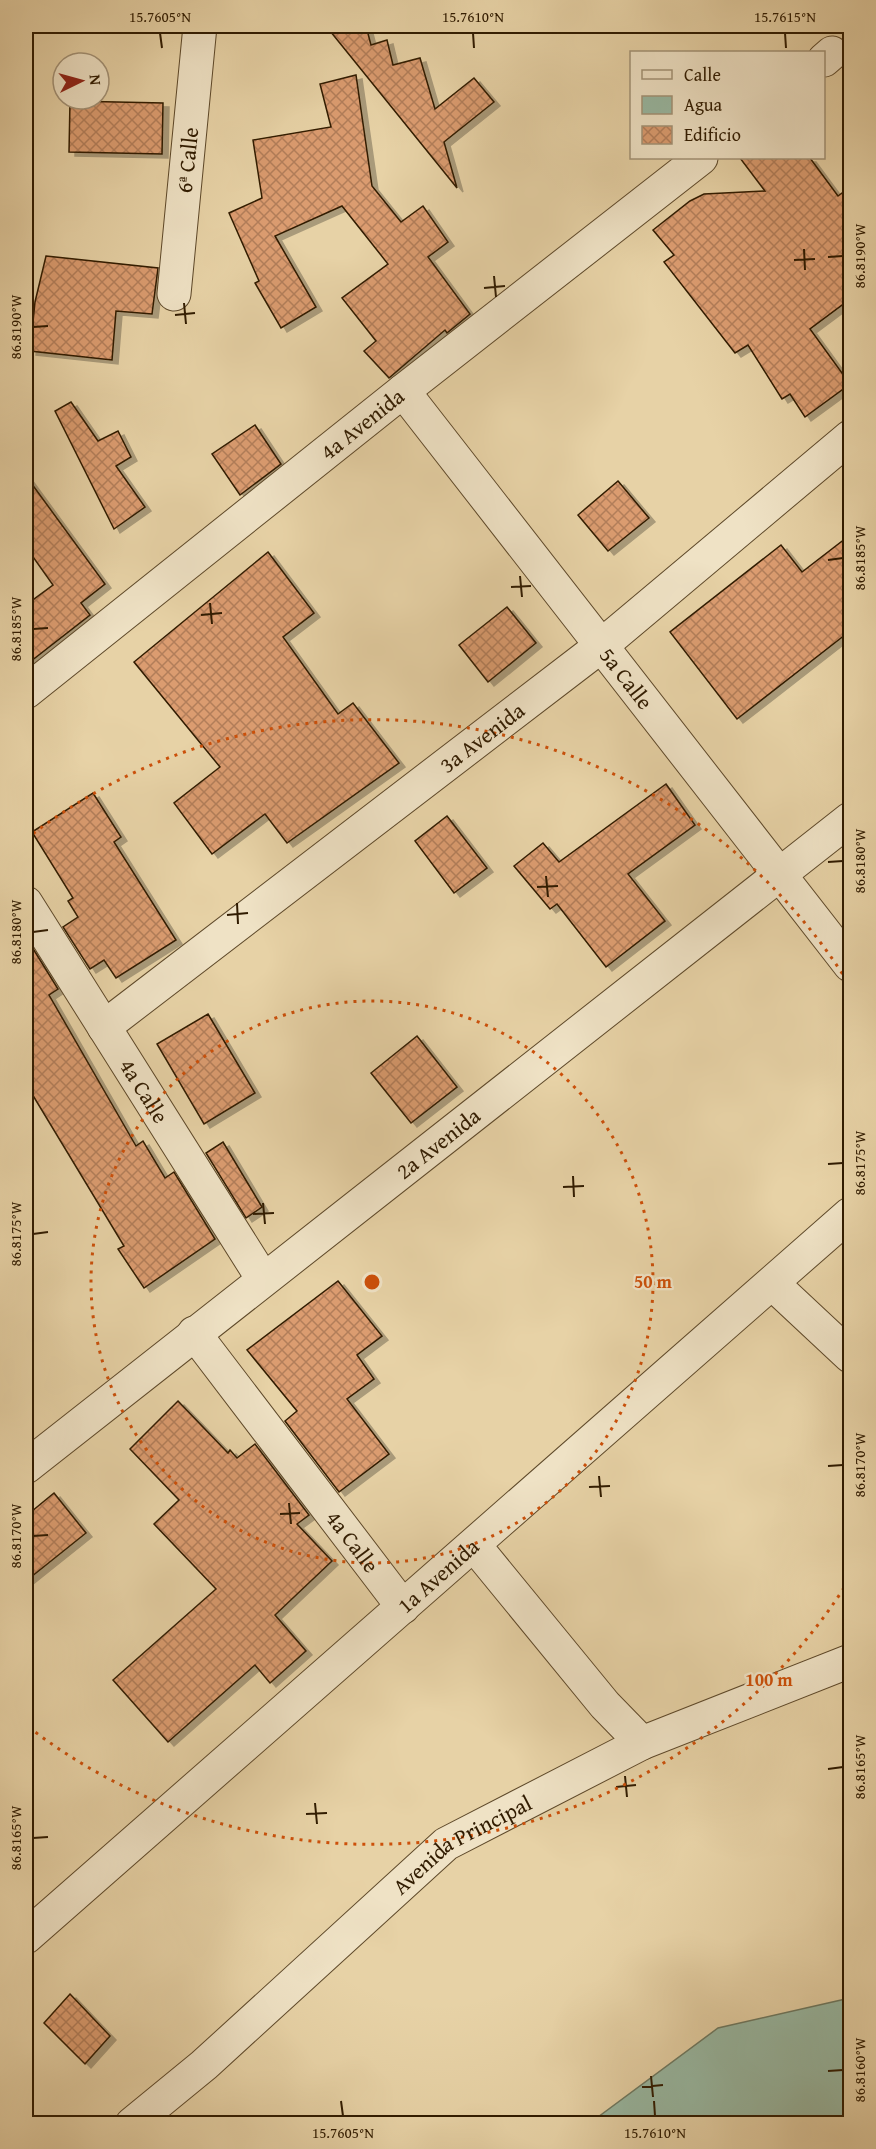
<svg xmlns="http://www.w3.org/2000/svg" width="876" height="2149" font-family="'Gentium Book Plus',serif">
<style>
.water{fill:#98b8a2;stroke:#6e7961;stroke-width:1.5}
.building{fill:url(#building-cross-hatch);stroke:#301b00;stroke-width:1.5;filter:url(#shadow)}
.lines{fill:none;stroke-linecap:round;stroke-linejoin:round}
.minor-casing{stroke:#5e492a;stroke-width:35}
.minor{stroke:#efe2c5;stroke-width:33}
.ticks{fill:none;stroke:#301b00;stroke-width:2}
.ring{fill:none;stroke:#cc500a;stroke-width:3;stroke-dasharray:3 6}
.labels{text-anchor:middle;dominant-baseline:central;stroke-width:4.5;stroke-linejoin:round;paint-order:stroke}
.street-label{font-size:22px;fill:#301b00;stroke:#efe2c5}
.centre{fill:#cc500a;stroke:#efe2c5;stroke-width:3}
.ring-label{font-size:18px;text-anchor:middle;font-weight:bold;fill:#cc500a;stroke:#efe2c5;stroke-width:4.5;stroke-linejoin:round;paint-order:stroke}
.neatline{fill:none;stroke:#301b00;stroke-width:2}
.ticks-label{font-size:15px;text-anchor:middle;fill:#301b00}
</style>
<defs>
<pattern id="building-cross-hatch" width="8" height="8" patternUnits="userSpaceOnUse" patternTransform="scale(1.5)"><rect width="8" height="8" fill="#db9c70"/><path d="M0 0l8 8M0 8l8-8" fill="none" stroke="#b27e5a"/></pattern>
<filter id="shadow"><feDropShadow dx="6" dy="4" stdDeviation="0" flood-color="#0004"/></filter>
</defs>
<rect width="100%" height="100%" fill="#e7d2a6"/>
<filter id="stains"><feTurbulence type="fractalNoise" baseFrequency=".00333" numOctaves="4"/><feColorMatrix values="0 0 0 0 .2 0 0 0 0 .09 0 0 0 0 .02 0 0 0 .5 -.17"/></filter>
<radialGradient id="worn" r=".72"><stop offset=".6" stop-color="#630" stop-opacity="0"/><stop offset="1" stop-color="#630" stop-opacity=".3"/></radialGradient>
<polygon class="water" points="850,1998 850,2123 590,2123 718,2028"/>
<g class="building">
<polygon points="326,26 366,26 371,45 387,40 393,65 420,58 435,109 474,78 494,102 444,142 457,188"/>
<polygon points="356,75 372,186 401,222 423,206 448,242 428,257 470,314 447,333 445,330 389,378 364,351 376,341 342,298 388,264 342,206 275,236 316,307 281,328 255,283 259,281 229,213 262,198 253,140 331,127 320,84"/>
<polygon points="70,101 163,103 162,154 69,152"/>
<polygon points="740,158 810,158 838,196 850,187 850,299 810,329 850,384 805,417 790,394 782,399 748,345 735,353 664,262 674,255 653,230 690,201 704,194 765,191"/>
<polygon points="46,256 158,268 152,314 116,311 112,360 30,351 35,302"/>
<polygon points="71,402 98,441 118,431 131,457 116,466 145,507 114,529 55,411"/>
<polygon points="255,425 281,464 240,495 212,454"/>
<polygon points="26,476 105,584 81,603 90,615 26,665 26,605 53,585 26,547"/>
<polygon points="618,481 649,518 608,551 578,515"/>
<polygon points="850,535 850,631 737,719 670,632 781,545 802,572"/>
<polygon points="268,552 314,613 283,637 338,714 353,703 399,763 287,843 265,814 212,854 174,803 220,767 134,662"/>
<polygon points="507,607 536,643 488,682 459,645"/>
<polygon points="666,784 695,825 628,874 665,921 606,967 557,904 550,909 514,866 543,843 559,862"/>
<polygon points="93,793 121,837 114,842 176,940 116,978 104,960 90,969 63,927 78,917 68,901 73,898 32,832"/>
<polygon points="447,816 487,868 454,893 415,841"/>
<polygon points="32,947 58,989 49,995 136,1146 143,1141 165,1178 174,1172 215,1239 144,1288 118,1249 124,1246 26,1084 26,951"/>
<polygon points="208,1014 255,1093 204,1124 157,1044"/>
<polygon points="417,1036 457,1087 411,1123 371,1073"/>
<polygon points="223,1142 262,1207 246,1218 206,1153"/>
<polygon points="338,1281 382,1336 357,1355 374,1379 347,1399 389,1454 339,1492 285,1421 297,1411 247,1350"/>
<polygon points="178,1401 228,1453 230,1450 237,1458 255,1444 309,1515 297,1524 332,1561 275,1615 306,1651 270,1683 255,1665 168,1742 113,1680 216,1589 154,1524 179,1500 130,1449"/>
<polygon points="54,1493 86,1533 26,1581 26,1516"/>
<polygon points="70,1994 110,2036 85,2064 44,2023"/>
</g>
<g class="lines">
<defs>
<g id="minor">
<polyline points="824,60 832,53"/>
<polyline points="174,294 200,26"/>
<path id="s1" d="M 403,391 L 850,965"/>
<path id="s2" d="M 26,692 L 403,391 L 701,158"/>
<path id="s3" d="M 26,903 L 263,1279"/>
<path id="s4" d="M 104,1027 L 601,646 L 850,437"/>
<polyline points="773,1284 850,1356"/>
<path id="s5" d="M 194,1333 L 403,1607"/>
<path id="s6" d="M 26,1467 L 850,819"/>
<polyline points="474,1545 605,1705 642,1743"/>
<path id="s7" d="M 26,1937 L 850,1214"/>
<path id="s8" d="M 132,2124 L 204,2065 L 446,1844 L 642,1743 L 850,1661"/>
</g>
</defs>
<use href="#minor" class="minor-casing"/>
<use href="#minor" class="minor"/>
</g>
<path class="ticks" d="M 160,33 L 162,48M 473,33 L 474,48M 785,33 L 786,48M 804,249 L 805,270M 828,257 L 843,256M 794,260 L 815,259M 494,276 L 496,297M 484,288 L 505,286M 184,303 L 186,324M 175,315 L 195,313M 33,327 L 48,326M 828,560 L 843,558M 520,576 L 522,597M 511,587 L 531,586M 210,603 L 212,624M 201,615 L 222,613M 33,629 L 48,628M 828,862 L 843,861M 546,876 L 548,897M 537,887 L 558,886M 237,903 L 238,924M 227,915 L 248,913M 33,932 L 48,930M 828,1164 L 843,1163M 573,1176 L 574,1197M 563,1187 L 584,1186M 263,1203 L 265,1224M 253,1214 L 274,1213M 33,1234 L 48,1232M 828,1466 L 843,1465M 599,1476 L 601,1497M 589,1487 L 610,1486M 289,1503 L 291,1524M 280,1514 L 300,1513M 33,1536 L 48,1535M 828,1769 L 843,1767M 625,1776 L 627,1797M 616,1787 L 636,1785M 315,1803 L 317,1824M 306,1814 L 327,1813M 33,1838 L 48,1837M 828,2071 L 843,2070M 651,2076 L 653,2097M 642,2087 L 663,2085M 341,2101 L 343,2116M 654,2101 L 655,2116"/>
<g class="ring">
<circle cx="372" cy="1282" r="281"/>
<path d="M849 1580A562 562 0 0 1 26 1725M26 839A562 562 0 0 1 849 984"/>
</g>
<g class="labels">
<g class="street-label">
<text transform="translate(187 160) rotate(-84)">6ª Calle</text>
<text stroke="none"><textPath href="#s2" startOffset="430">4a Avenida</textPath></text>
<text stroke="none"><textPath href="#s1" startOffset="364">5a Calle</textPath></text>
<text stroke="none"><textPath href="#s4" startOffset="476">3a Avenida</textPath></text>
<text stroke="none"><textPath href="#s3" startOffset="222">4a Calle</textPath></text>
<text stroke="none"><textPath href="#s6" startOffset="524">2a Avenida</textPath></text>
<text stroke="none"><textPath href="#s5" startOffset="262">4a Calle</textPath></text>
<text stroke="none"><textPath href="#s7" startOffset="548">1a Avenida</textPath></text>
<text stroke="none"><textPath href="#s8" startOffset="434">Avenida Principal</textPath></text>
</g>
</g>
<circle cx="372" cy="1282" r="9" class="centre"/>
<g class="ring-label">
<text x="653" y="1288">50 m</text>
<text x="769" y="1686">100 m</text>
</g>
<rect width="876" height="2149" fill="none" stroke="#e7d2a6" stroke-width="66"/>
<rect x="630" y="51" width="195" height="108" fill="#efe2c5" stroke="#a39276" stroke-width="1.5"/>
<rect x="642" y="70" width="30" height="9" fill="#efe2c5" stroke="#a39276" stroke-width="1.5"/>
<text x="684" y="81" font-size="18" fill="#301b00">Calle</text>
<rect x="642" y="96" width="30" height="18" fill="#98b8a2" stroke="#a39276" stroke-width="1.5"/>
<text x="684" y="111" font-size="18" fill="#301b00">Agua</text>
<rect x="642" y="126" width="30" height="18" fill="url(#building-cross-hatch)" stroke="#a39276" stroke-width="1.5"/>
<text x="684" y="141" font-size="18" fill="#301b00">Edificio</text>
<g transform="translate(81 81) rotate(85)"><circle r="28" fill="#efe2c5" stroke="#a39276" stroke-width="1.5"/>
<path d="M0-4.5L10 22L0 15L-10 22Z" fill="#8f2418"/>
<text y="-9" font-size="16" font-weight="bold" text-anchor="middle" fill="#301b00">N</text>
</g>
<rect x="33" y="33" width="810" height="2083" class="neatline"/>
<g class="ticks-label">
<text x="160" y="22">15.7605°N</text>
<text x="473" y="22">15.7610°N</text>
<text x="785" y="22">15.7615°N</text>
<text transform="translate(860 256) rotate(-90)" y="5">86.8190°W</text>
<text transform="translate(16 327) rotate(-90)" y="5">86.8190°W</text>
<text transform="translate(860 558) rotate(-90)" y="5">86.8185°W</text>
<text transform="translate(16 629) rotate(-90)" y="5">86.8185°W</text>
<text transform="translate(860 861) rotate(-90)" y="5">86.8180°W</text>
<text transform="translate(16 932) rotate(-90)" y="5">86.8180°W</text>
<text transform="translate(860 1163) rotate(-90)" y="5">86.8175°W</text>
<text transform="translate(16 1234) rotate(-90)" y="5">86.8175°W</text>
<text transform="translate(860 1465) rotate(-90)" y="5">86.8170°W</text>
<text transform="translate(16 1536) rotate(-90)" y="5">86.8170°W</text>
<text transform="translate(860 1767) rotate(-90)" y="5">86.8165°W</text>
<text transform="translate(16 1838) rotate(-90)" y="5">86.8165°W</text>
<text transform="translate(860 2070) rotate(-90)" y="5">86.8160°W</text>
<text x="343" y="2138">15.7605°N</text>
<text x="655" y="2138">15.7610°N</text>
</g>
<rect width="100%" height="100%" filter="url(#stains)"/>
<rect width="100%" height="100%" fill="url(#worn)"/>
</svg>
